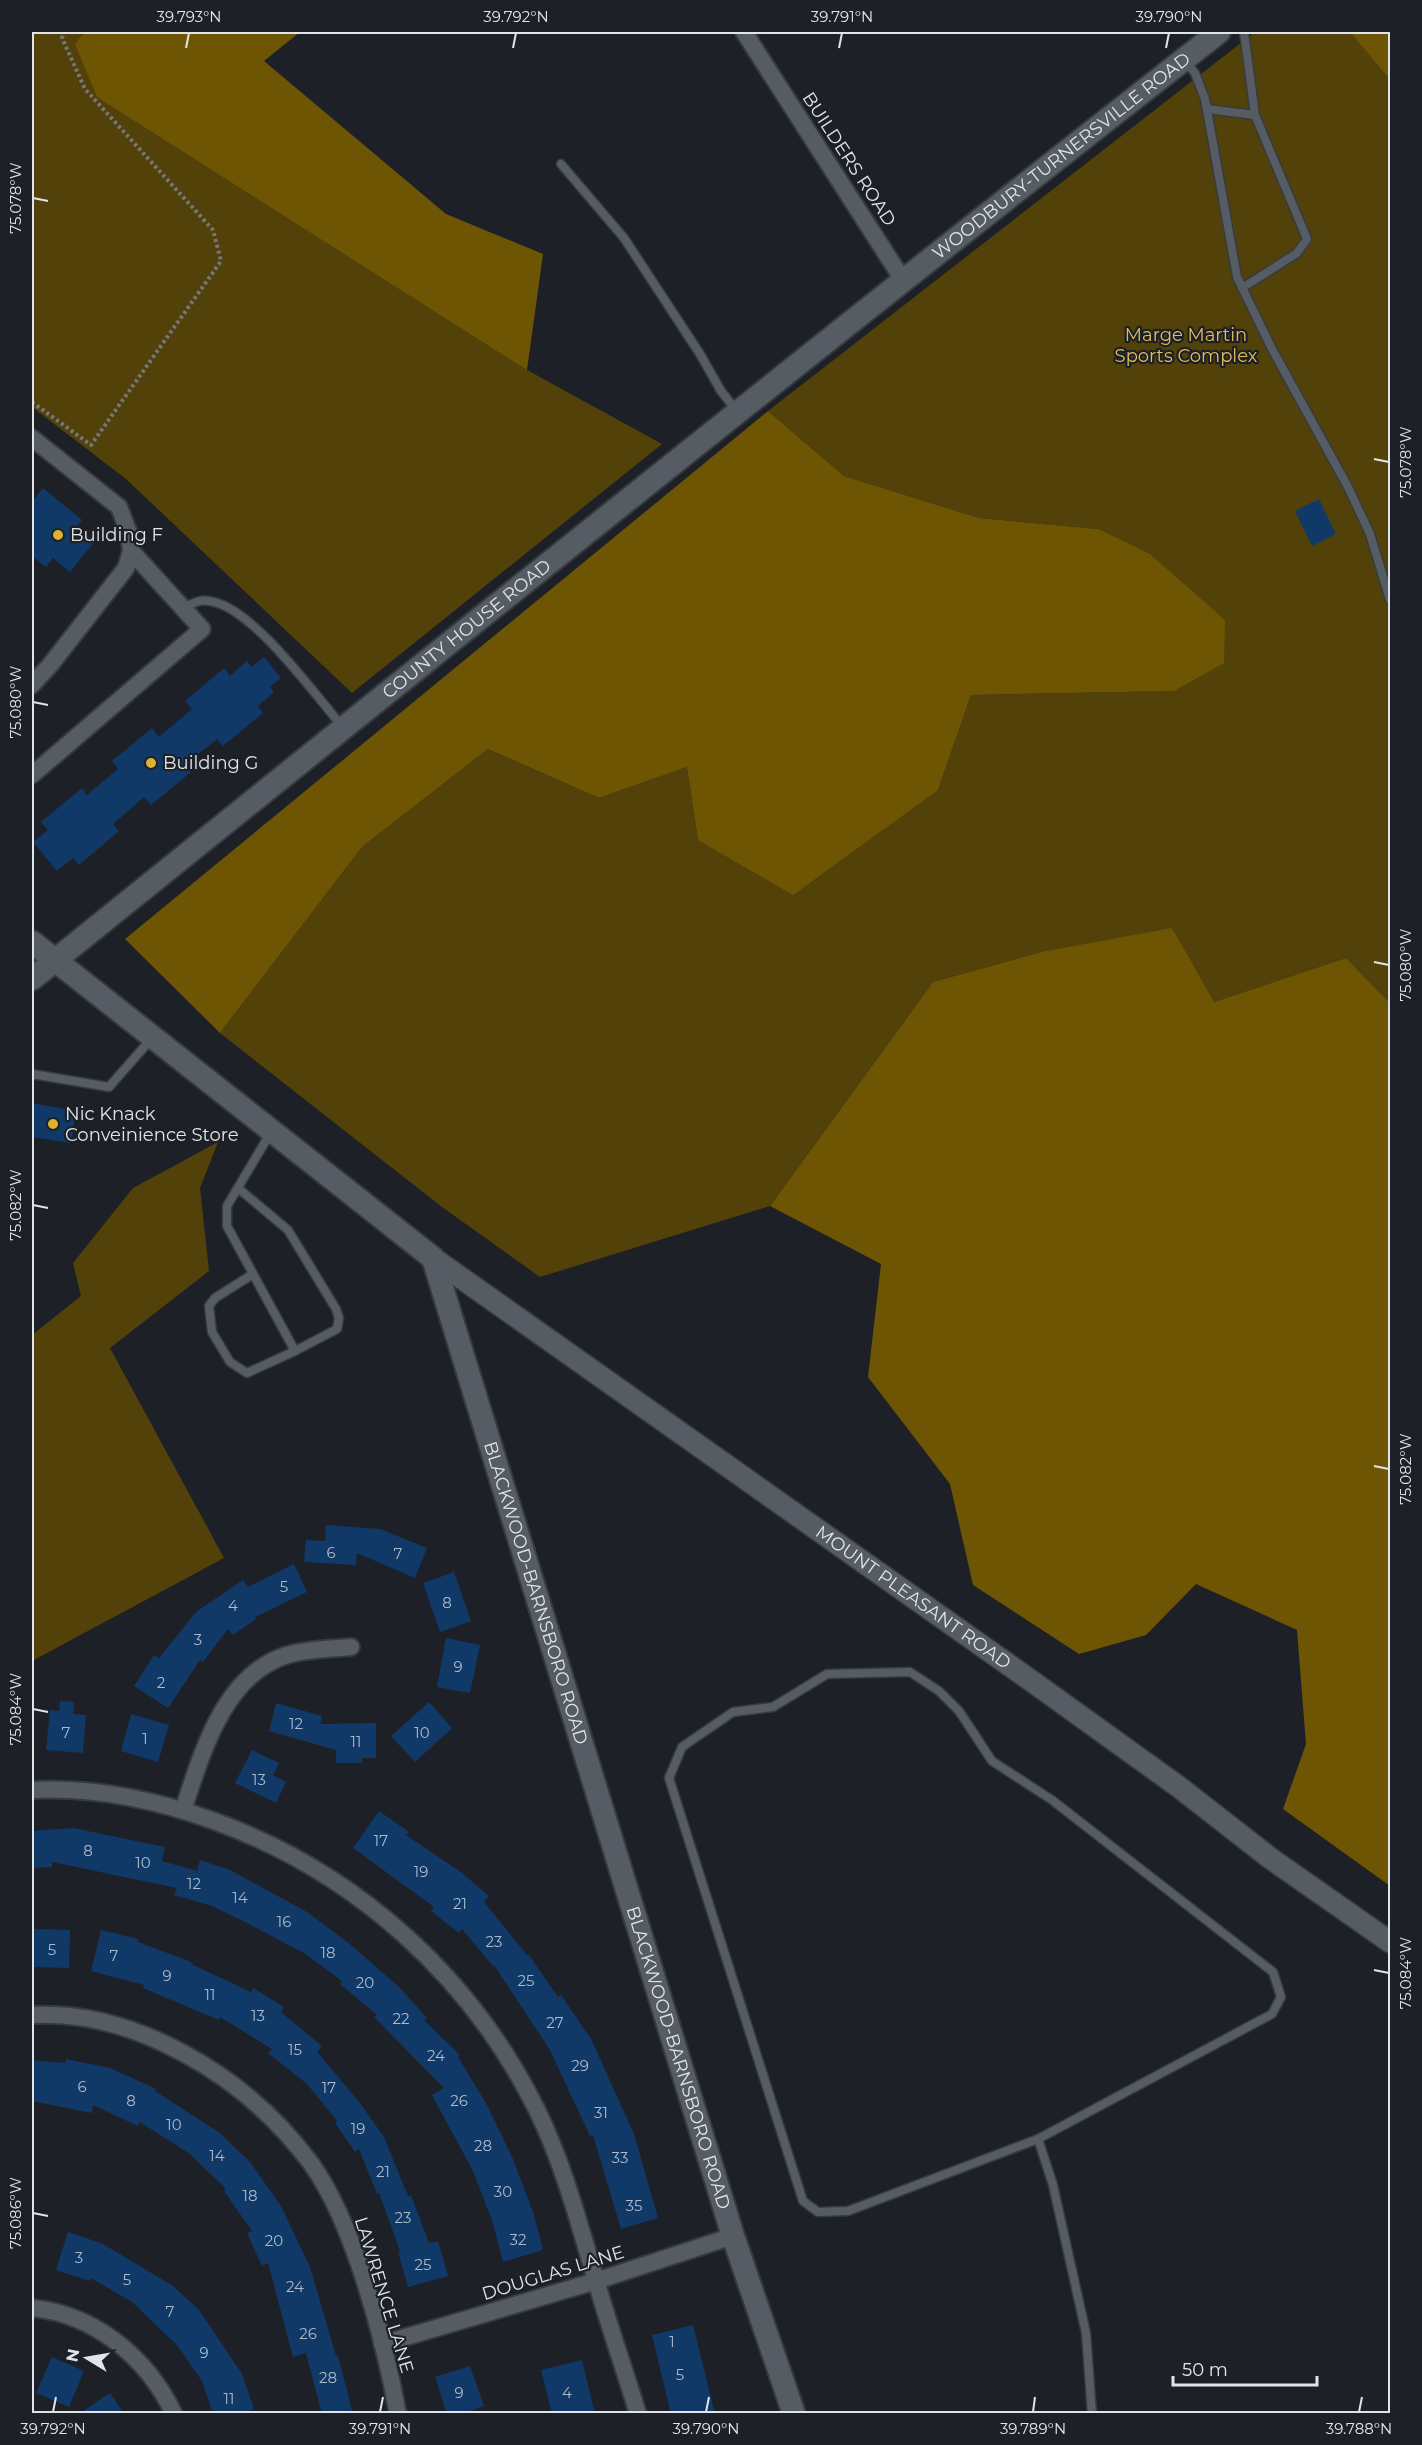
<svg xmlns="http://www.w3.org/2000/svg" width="1422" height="2445" font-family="Montserrat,sans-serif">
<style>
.green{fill:#53410a}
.forest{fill:#6d5504}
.building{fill:#103968}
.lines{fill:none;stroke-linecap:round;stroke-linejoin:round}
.service-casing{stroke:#373b40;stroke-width:11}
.minor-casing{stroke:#373b40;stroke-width:20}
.tertiary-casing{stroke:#373b40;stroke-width:24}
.secondary-casing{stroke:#373b40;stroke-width:26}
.path{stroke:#74787d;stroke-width:4;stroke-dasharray:3 3;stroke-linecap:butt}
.service{stroke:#565c63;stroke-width:8}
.minor{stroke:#565c63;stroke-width:16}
.tertiary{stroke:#565c63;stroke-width:21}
.secondary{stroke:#565c63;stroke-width:22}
.ticks{fill:none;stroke:#e1e5e9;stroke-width:2}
.poi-dot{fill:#dcb233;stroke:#1d2127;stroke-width:2}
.labels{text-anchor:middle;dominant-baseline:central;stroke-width:4.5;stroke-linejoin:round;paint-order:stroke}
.number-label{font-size:15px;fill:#adbac9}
.street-label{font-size:18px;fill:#e1e5e9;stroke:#1d2127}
.park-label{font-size:18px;fill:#e1bd5c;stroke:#1d2127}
.poi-label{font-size:18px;fill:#e1e5e9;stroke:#1d2127;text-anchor:start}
.neatline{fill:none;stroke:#e1e5e9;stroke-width:2}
.ticks-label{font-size:15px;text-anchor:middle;fill:#e1e5e9}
</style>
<rect width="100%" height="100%" fill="#1d2127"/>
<g class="green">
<polygon points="32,32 84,32 75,44 527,370 662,444 352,693 126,479 32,407"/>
<polygon points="1255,32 1350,32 1390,80 1390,1003 1346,958 1214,1002 1041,952 933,982 770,1206 540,1277 442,1207 220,1033 362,847 488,749 599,798 687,767 698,840 938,790 971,695 1174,691 1098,529 979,518 844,476 768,411"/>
<polygon points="218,1142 200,1188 209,1271 110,1348 224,1558 32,1661 32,1335 81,1296 73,1263 133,1188"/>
</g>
<g class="forest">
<polygon points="84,32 300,32 264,61 446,214 543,254 527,370 97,97 75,44"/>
<polygon points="1350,32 1390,32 1390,80"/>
<polygon points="768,411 844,476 979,518 1098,529 1150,554 1225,620 1224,663 1174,691 971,695 938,790 793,895 698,840 687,767 599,798 488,749 362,847 220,1033 125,939"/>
<polygon points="1172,928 1214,1002 1346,958 1390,1003 1390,1886 1283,1809 1306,1744 1297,1630 1196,1584 1146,1635 1079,1654 973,1585 950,1484 868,1377 881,1264 770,1206 933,982 1041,952"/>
</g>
<g class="building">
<polygon points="43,488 82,520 76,528 94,542 70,572 53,558 46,567 32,556 32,502"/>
<polygon points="1319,499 1336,534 1312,546 1295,511"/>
<polygon points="264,657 281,678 270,687 274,692 258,706 263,713 223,746 217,739 185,765 191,772 151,805 144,797 113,824 119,831 79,865 73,858 57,871 33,842 48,830 41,822 82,788 87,795 118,769 112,761 152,728 159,737 192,709 185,701 224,668 230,676 247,661 252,667"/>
<polygon points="32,1103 76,1111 71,1143 32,1137"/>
<polygon points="326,1525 380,1529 427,1548 415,1578 357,1553 356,1565 304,1562 306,1540 325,1541"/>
<polygon points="294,1564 307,1592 255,1617 256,1619 233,1635 228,1629 203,1662 200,1660 168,1708 134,1686 154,1655 159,1658 196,1612 243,1580 248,1587"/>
<polygon points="454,1572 471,1621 440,1632 423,1583"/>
<polygon points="446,1638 480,1645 470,1693 437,1687"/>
<polygon points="60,1701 74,1702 73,1714 86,1715 83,1753 46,1750 50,1710 59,1711"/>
<polygon points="429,1702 452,1728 415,1762 391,1736"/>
<polygon points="276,1703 322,1716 320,1724 376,1723 376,1758 362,1758 362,1763 336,1763 336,1750 269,1731"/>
<polygon points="131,1714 169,1725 158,1762 121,1751"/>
<polygon points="252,1750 279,1763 273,1775 286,1782 276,1803 235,1783"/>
<polygon points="379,1811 409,1832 406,1835 462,1873 489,1896 484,1902 528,1956 529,1955 558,1997 561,1995 591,2039 634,2134 658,2218 621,2229 593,2135 590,2136 550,2050 494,1965 493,1966 462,1929 459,1933 431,1911 434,1907 353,1848"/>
<polygon points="73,1828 165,1847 162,1861 197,1871 200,1860 230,1870 307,1912 351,1945 399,1987 427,2018 424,2020 460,2055 458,2057 487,2105 513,2159 534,2215 543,2250 503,2262 493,2223 473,2171 432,2095 444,2088 374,2017 377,2015 340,1984 342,1981 304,1953 247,1923 212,1906 174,1895 177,1888 52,1862 52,1867 32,1868 32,1831"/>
<polygon points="34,1929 70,1930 69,1968 33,1967"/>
<polygon points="101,1930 138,1939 138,1942 192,1962 191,1964 251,1992 253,1988 284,2007 281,2012 322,2046 317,2052 360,2103 384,2137 408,2196 411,2195 429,2243 438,2241 448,2276 408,2287 398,2252 400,2251 379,2193 377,2194 359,2149 355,2152 335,2123 337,2121 307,2084 268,2053 272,2049 220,2017 219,2020 143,1988 144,1985 91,1971"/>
<polygon points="66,2059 110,2068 156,2089 155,2091 220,2133 250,2162 281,2206 310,2267 336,2356 338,2356 353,2414 322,2414 306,2353 293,2357 268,2263 262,2266 247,2233 252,2231 224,2191 226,2189 190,2154 140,2122 138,2126 93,2105 92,2113 32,2101 32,2060 65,2063"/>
<polygon points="68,2232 103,2244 173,2286 199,2310 242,2374 254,2409 241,2414 213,2414 202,2381 177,2345 132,2302 91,2278 90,2281 56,2270"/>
<polygon points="693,2325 715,2414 671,2414 652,2335"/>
<polygon points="52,2357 84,2371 69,2407 36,2393"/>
<polygon points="582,2360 595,2414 552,2414 541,2370"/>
<polygon points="470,2366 484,2406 462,2414 447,2414 435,2377"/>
<polygon points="110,2393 124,2414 79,2414"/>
</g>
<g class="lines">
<defs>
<g id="service">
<polyline points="1244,32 1255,115"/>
<polyline points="1184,60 1195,73 1205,99 1237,277 1272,349 1348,487 1370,534 1390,600"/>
<polyline points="1207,109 1255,115 1307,239 1297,253 1242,288"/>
<polyline points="561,164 624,238 700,354 721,391 736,410"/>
<path d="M 183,608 C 192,604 199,599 209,601 C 252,606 314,694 343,727"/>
<polyline points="32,1074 109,1087 152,1038"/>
<polyline points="238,1188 288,1230 336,1309 339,1318 337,1329 295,1351 227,1226 227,1206 271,1132"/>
<polyline points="253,1274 215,1298 209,1306 212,1332 230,1362 247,1373 295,1351"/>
<polygon points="910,1672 939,1691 959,1711 992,1761 1052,1800 1273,1972 1281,1997 1272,2014 1038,2139 848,2211 818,2212 803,2201 669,1778 682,1747 733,1712 773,1707 827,1674"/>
<polyline points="1038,2139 1053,2185 1086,2333 1092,2414"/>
</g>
<g id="minor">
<polyline points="744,32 903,280"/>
<polyline points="32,438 119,507 129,533 131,551 126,568 51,664 32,685"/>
<polyline points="32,775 202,629 131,551"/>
<path d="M 32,1790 C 94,1787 156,1800 214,1821 C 355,1872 470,1975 537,2110 C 563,2163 578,2220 595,2277 C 608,2323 624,2368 638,2414"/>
<path d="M 183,1810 C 202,1754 223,1675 287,1655 C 308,1649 330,1649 351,1647"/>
<path d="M 32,2015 C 86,2012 135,2027 183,2053 C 232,2079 276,2117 310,2162 C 354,2222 384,2340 398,2414"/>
<path d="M 32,2308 C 94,2314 147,2357 174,2414"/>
<polyline points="382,2344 596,2281 733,2236"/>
</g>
<g id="tertiary">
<path id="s1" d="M 433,1258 L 1033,1682 L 1179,1787 L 1270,1858 L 1390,1942"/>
</g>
<g id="secondary">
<path id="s2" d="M 32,942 L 433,1258 L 733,2236 L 794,2414"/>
<path id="s3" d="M 32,979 C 426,661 820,344 1219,32"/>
</g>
</defs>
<use href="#service" class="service-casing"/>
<use href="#minor" class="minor-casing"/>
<use href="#tertiary" class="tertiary-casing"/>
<use href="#secondary" class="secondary-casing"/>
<polyline class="path" points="32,402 91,445 221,261 213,230 85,89 62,38 65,32"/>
<use href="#service" class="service"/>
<use href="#minor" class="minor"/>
<use href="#tertiary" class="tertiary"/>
<use href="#secondary" class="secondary"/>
</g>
<path class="ticks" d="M 186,48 L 189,33M 513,48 L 516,33M 839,48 L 842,33M 1166,48 L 1169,33M 33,198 L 48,201M 1374,459 L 1389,462M 33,702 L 48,705M 1374,962 L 1389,965M 33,1205 L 48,1208M 1374,1466 L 1389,1469M 33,1709 L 48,1712M 1374,1970 L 1389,1973M 33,2213 L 48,2216M 53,2412 L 56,2397M 380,2412 L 383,2397M 706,2412 L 709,2397M 1033,2412 L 1035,2397M 1359,2412 L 1362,2397"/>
<g class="poi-dot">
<circle cx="58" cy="535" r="6"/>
<circle cx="151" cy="763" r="6"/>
<circle cx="53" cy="1124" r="6"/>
</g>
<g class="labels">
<g class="number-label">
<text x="331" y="1552">6</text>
<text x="398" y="1553">7</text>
<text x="284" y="1586">5</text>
<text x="447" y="1602">8</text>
<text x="233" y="1605">4</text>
<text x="198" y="1639">3</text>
<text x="458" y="1666">9</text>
<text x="161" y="1682">2</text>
<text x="296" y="1723">12</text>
<text x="66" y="1732">7</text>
<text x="422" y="1732">10</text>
<text x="145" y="1738">1</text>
<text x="356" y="1741">11</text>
<text x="259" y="1779">13</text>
<text x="381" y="1840">17</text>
<text x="88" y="1850">8</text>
<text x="143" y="1862">10</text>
<text x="421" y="1871">19</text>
<text x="194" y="1883">12</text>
<text x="240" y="1897">14</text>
<text x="460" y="1903">21</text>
<text x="284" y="1921">16</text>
<text x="494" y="1941">23</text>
<text x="52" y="1949">5</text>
<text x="328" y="1952">18</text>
<text x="114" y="1955">7</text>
<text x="167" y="1975">9</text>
<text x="526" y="1980">25</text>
<text x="365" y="1982">20</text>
<text x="210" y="1994">11</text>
<text x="258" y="2015">13</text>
<text x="401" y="2018">22</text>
<text x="555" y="2022">27</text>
<text x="295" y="2049">15</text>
<text x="436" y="2055">24</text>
<text x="580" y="2065">29</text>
<text x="82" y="2086">6</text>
<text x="329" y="2087">17</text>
<text x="131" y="2100">8</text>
<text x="459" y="2100">26</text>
<text x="601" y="2112">31</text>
<text x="174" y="2124">10</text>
<text x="358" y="2128">19</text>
<text x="483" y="2145">28</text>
<text x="217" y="2155">14</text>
<text x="620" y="2157">33</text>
<text x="383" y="2171">21</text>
<text x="503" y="2191">30</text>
<text x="250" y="2195">18</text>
<text x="634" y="2205">35</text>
<text x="403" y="2217">23</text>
<text x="518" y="2239">32</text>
<text x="274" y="2240">20</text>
<text x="79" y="2257">3</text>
<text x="423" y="2264">25</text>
<text x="127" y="2279">5</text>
<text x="295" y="2286">24</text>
<text x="170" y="2311">7</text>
<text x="308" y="2333">26</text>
<text x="672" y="2341">1</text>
<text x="204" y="2352">9</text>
<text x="680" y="2374">5</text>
<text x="328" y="2377">28</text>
<text x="459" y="2392">9</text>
<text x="567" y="2392">4</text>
<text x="229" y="2398">11</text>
</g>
<g class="street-label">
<text stroke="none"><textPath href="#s3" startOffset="1318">WOODBURY-TURNERSVILLE ROAD</textPath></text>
<text transform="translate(849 159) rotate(57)">BUILDERS ROAD</text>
<text stroke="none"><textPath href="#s3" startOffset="558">COUNTY HOUSE ROAD</textPath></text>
<text stroke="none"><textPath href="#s2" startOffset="861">BLACKWOOD-BARNSBORO ROAD</textPath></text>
<text stroke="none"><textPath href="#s1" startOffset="588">MOUNT PLEASANT ROAD</textPath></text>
<text stroke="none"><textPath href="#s2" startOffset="1347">BLACKWOOD-BARNSBORO ROAD</textPath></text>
<text transform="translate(553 2273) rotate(-17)">DOUGLAS LANE</text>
<text transform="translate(384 2295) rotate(73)">LAWRENCE LANE</text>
</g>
<g class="park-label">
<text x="1186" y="335">Marge Martin<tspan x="1186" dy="21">Sports Complex</tspan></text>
</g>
<g class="poi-label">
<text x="70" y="535">Building F</text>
<text x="163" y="763">Building G</text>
<text x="65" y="1114">Nic Knack<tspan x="65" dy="21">Conveinience Store</tspan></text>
</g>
</g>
<rect width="1422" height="2445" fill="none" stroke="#1d2127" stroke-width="66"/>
<g transform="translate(87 2358) rotate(281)" stroke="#1d2127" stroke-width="4.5" paint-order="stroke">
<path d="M0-4.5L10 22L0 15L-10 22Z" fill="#e1e5e9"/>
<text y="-9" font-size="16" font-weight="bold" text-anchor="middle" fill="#e1e5e9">N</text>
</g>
<path d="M1173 2376v9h144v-9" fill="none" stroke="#e1e5e9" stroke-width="3"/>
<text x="1182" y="2376" font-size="18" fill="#e1e5e9" stroke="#1d2127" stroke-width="4.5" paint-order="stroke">50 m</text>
<rect x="33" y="33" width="1356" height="2379" class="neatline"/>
<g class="ticks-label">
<text x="189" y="22">39.793°N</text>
<text x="516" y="22">39.792°N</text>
<text x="842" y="22">39.791°N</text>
<text x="1169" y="22">39.790°N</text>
<text transform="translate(16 198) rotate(-90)" y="5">75.078°W</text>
<text transform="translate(1406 462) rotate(-90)" y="5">75.078°W</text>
<text transform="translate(16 702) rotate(-90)" y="5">75.080°W</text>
<text transform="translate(1406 965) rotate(-90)" y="5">75.080°W</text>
<text transform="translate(16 1205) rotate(-90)" y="5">75.082°W</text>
<text transform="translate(1406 1469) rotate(-90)" y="5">75.082°W</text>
<text transform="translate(16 1709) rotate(-90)" y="5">75.084°W</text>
<text transform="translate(1406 1973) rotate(-90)" y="5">75.084°W</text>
<text transform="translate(16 2213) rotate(-90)" y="5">75.086°W</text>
<text x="53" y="2434">39.792°N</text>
<text x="380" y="2434">39.791°N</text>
<text x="706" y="2434">39.790°N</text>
<text x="1033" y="2434">39.789°N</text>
<text x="1359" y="2434">39.788°N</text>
</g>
</svg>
